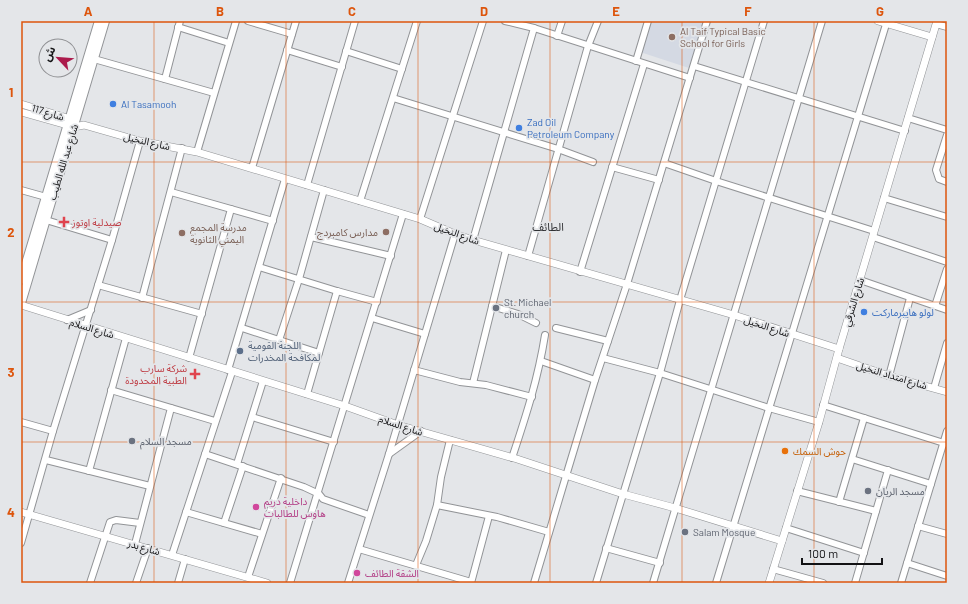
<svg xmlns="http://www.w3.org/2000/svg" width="968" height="604" font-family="Barlow,'Noto Sans Arabic',sans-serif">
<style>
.built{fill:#d4d9e3}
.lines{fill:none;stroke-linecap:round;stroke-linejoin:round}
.minor-casing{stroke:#929497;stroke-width:8}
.tertiary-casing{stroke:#929497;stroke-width:8}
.secondary-casing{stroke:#929497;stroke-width:10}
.minor{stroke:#fff;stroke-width:6}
.tertiary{stroke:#fff;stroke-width:7}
.secondary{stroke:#fff;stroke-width:8}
.grid{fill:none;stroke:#dd550c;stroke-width:1;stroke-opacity:0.55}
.education-dot{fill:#8d6e63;stroke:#e4e6e9;stroke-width:1.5}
.shop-dot{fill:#3f7fe0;stroke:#e4e6e9;stroke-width:1.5}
.health-dot{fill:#e0444e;stroke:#e4e6e9;stroke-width:1.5}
.worship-dot{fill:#6b7280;stroke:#e4e6e9;stroke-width:1.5}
.service-dot{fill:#5c6f8a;stroke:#e4e6e9;stroke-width:1.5}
.food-dot{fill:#e8710a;stroke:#e4e6e9;stroke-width:1.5}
.hotel-dot{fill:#d1479c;stroke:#e4e6e9;stroke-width:1.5}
.labels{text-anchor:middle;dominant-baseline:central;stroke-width:3.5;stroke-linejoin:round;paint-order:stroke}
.education-label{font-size:10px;fill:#785e54;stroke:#e4e6e9;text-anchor:start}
.shop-label{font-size:10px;fill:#366cbe;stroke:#e4e6e9;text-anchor:start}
.street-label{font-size:10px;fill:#121214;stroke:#e4e6e9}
.health-label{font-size:10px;fill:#be3a42;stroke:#e4e6e9;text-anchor:start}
.worship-label{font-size:10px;fill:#5b616d;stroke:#e4e6e9;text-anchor:start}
.service-label{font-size:10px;fill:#4e5e75;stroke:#e4e6e9;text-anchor:start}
.food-label{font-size:10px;fill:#c56008;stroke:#e4e6e9;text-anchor:start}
.hotel-label{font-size:10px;fill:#b23c85;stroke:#e4e6e9;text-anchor:start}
.neighbourhood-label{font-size:11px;fill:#303134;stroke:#e4e6e9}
.neatline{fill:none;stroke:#dd550c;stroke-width:1.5}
.grid-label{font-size:13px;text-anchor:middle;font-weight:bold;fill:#dd550c}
</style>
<rect width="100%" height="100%" fill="#e4e6e9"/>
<polygon class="built" points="650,21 703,21 689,68 640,52"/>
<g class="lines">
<defs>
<g id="minor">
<polyline points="248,21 292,34"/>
<polyline points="505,21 534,28 690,78"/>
<polyline points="936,24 947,27"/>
<polyline points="178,27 229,43"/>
<polyline points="557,36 562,21"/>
<polyline points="287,50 342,67"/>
<polyline points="346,51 402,69"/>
<polyline points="94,59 214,93"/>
<polyline points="636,61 648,21"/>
<polyline points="694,66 905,131"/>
<polyline points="165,79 180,21"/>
<polyline points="393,98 558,149 593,162"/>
<polyline points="908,118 947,130"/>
<polyline points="947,135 936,170 939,179 947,182"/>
<polyline points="197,152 236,21"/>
<polyline points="664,163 716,181 874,231"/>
<polyline points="612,167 659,180"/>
<polyline points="252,168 296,21"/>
<polyline points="307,185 355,21"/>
<polyline points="21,190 46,197"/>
<polyline points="171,192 273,221"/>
<polyline points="884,198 947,217"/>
<polyline points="360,201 417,21"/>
<polyline points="420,219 483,21"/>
<polyline points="46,220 112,240"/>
<polyline points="311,237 391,256"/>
<polyline points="873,237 947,262"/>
<polyline points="473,240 534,28"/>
<polyline points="528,256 588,46 598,21"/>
<polyline points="259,267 337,291 377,302"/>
<polyline points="580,272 644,64"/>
<polyline points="860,280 947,310"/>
<polyline points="98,285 202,314"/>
<polyline points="142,298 182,148"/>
<polyline points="492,306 518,314 536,323"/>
<polyline points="935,306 947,269"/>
<polyline points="372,318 425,334"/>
<polyline points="67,320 91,310"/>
<polyline points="242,328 319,353"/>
<polyline points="556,328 608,341"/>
<polyline points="279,340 299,279 324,190"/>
<polyline points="189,358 231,209"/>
<polyline points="603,358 660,373 769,408 819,422"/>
<polyline points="541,361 595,380"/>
<polyline points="228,370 285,179"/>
<polyline points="414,370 460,382 486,385 532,397"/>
<polyline points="889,376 910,298"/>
<polyline points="473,383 506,250"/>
<polyline points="934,388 947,343"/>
<polyline points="111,390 215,421"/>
<polyline points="307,394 337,291"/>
<polyline points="823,405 947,444"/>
<polyline points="252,417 334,442"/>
<polyline points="21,422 53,431"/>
<polyline points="205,454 304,487 319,494 323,499 369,515"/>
<polyline points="389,454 421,431"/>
<path d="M 512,458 C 526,416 538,379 545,335"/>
<polyline points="852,459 931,484"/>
<polyline points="46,460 150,486"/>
<polyline points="237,464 263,381"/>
<polyline points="89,471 126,338"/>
<polyline points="797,491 876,511"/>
<polyline points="839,502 864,418"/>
<polyline points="437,505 497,517 549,532"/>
<polyline points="186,512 262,534"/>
<polyline points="224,523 243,466"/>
<polyline points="918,526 947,534"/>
<polyline points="786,528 864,553"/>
<polyline points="21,543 53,431 112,240 140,141"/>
<polyline points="135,544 171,408"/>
<polyline points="606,548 660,563"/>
<polyline points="359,549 471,582"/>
<polyline points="172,555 232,372"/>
<polyline points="907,563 947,576"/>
<polyline points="416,565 426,541 437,505 441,477 450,440"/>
<polyline points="773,569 823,583"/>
<polyline points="248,577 281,478"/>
<polyline points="90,583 110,522 116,520 140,523"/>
<polyline points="136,583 148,548"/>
<polyline points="178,583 185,559"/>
<polyline points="290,583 403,214"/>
<polyline points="348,583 389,454 455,234"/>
<polyline points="471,583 489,516"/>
<polyline points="534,583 566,476 595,380 627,284 707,21"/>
<polyline points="596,583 660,373 680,300 764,21"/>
<polyline points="653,583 822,21"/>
<polyline points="716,583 887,21"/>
<polyline points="855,583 888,470"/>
<polyline points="901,583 947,431"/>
</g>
<g id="tertiary">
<polyline points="878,21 932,37"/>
<polyline points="21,104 74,120"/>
<polyline points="21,112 74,127 84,125 140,141 197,152 420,219 455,234 473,240 734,315 839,349"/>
<polyline points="21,305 345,406 398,425 517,459 623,494 675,508 782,541"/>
<polyline points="837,358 889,376 947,392"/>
<polyline points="21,512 267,583"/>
<polyline points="769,583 819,422 839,349 937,21"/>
</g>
<g id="secondary">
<polyline points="21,280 99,21"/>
<polyline points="21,303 105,21"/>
</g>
</defs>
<use href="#minor" class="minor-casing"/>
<use href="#tertiary" class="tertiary-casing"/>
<use href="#secondary" class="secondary-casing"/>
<use href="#minor" class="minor"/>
<use href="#tertiary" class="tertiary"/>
<use href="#secondary" class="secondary"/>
</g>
<path class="grid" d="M 154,21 L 154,583M 286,21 L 286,583M 418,21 L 418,583M 550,21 L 550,583M 682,21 L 682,583M 814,21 L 814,583M 21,162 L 947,162M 21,302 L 947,302M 21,442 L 947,442"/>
<g class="education-dot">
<circle cx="672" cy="37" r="4"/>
<circle cx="386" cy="232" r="4"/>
<circle cx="182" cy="233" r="4"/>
</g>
<g class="shop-dot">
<circle cx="113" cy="104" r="4"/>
<circle cx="519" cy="128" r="4"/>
<circle cx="864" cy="312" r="4"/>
</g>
<g class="health-dot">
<path d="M62 216h4v4h4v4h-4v4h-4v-4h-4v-4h4z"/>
<path d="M193 368h4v4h4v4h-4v4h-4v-4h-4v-4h4z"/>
</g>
<g class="worship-dot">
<circle cx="496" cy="308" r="4"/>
<circle cx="132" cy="441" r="4"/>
<circle cx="868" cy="491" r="4"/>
<circle cx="685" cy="532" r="4"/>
</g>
<circle class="service-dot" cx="240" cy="351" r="4"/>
<circle class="food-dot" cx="785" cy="451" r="4"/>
<g class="hotel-dot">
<circle cx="256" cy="507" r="4"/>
<circle cx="357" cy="573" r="4"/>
</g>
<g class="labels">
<g class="education-label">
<text x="680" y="31">Al Taif Typical Basic<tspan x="680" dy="12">School for Girls</tspan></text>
<text x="190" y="227">مدرسة المجمع<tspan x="190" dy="12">اليمني الثانوية</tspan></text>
<text x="378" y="232" text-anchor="end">مدارس كامبردج</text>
</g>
<g class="shop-label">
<text x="121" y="104">Al Tasamooh</text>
<text x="527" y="122">Zad Oil<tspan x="527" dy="12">Petroleum Company</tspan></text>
<text x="872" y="312">لولو هايبرماركت</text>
</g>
<g class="street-label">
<text transform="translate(48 112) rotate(17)">شارع 117</text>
<text transform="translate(147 141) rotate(13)">شارع النخيل</text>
<text transform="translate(63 162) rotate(-73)">شارع عبد الله الطيب</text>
<text transform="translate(457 233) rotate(20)">شارع النخيل</text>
<text transform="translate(853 302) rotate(-73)">شارع الشرقي</text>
<text transform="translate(767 326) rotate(18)">شارع النخيل</text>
<text transform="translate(92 328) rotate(17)">شارع السلام</text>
<text transform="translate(892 375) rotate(17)">شارع امتداد النخيل</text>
<text transform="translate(401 425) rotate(18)">شارع السلام</text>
<text transform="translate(144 547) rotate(16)">شارع بدر</text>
</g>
<g class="health-label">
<text x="72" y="222">صيدلية اوتوز</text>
<text x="187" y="368" text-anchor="end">شركة سارب<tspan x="187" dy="12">الطبية المحدودة</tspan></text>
</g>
<g class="worship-label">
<text x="504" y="302">St. Michael<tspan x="504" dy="12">church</tspan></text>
<text x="140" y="441">مسجد السلام</text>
<text x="876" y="491">مسجد الريان</text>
<text x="693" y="532">Salam Mosque</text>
</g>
<g class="service-label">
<text x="248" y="345">اللجنة القومية<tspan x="248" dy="12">لمكافحة المخدرات</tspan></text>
</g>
<g class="food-label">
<text x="793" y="451">حوش السمك</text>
</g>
<g class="hotel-label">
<text x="264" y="501">داخلية دريم<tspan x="264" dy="12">هاوس للطالبات</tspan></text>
<text x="365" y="573">الشقة الطائف</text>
</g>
<g class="neighbourhood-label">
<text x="548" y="226">الطائف</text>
</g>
</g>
<rect width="968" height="604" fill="none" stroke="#e4e6e9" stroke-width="44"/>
<g transform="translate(58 58) rotate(296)"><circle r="19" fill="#e4e6e9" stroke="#909194"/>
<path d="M0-3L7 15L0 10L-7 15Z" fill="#ac1a4c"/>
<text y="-6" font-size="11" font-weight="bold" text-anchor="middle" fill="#121214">ش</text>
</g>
<path d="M802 558v6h80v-6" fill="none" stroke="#121214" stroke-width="2"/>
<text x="808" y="558" font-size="12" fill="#121214" stroke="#e4e6e9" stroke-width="3" paint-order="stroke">100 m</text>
<rect x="22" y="22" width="924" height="560" class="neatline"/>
<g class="grid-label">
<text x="88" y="16">A</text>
<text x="220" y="16">B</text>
<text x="352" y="16">C</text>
<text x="484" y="16">D</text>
<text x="616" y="16">E</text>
<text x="748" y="16">F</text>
<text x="880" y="16">G</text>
<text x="11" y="97">1</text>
<text x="11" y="237">2</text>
<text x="11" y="377">3</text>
<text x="11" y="517">4</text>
</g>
</svg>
